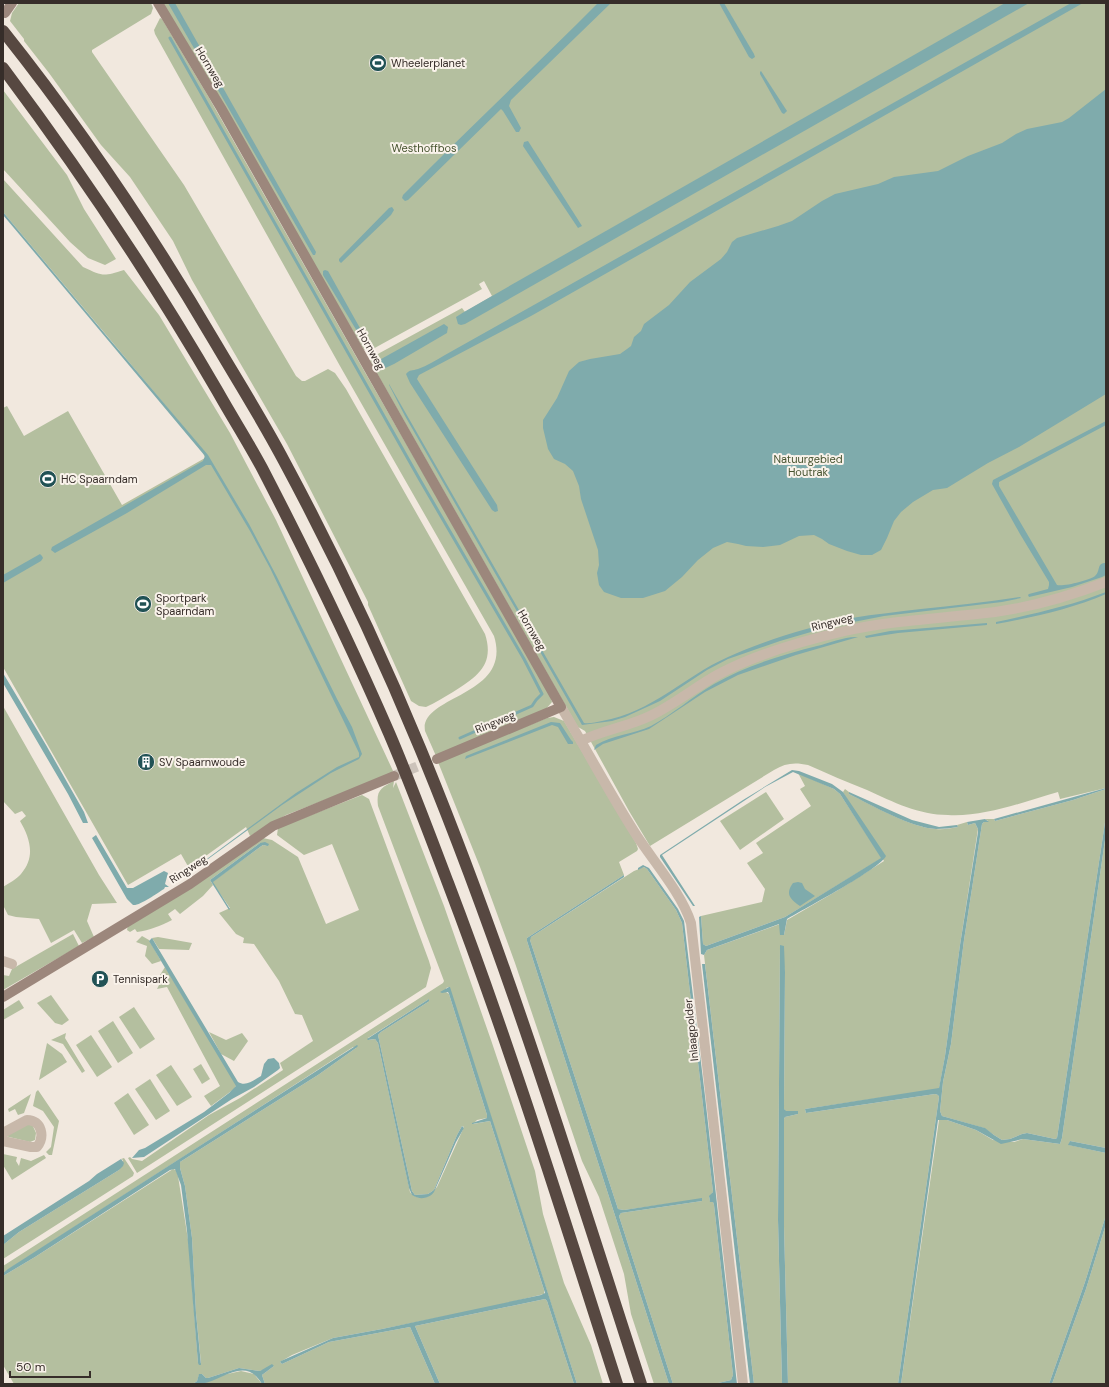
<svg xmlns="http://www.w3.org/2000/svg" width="1109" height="1387" font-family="'DM Sans',sans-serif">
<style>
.green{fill:#b4bf9f;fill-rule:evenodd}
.water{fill:#7fabac}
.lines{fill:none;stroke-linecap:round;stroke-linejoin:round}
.stream{stroke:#7fabac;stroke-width:3}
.secondary-tunnel{stroke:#ccc3ba;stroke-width:10;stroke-dasharray:10 5;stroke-linecap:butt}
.street{stroke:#c8b8aa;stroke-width:10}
.secondary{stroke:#9c877c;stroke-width:10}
.highway{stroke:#574841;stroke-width:12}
.labels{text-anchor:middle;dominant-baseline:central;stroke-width:4;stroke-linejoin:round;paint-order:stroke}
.poi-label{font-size:11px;fill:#362d29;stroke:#f9f2ea;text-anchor:start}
.street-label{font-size:11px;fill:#362d29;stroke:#f9f2ea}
.park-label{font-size:11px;fill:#46532f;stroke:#f9f2ea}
</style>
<rect width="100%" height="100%" fill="#f1e8de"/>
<g class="green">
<path d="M 19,3 L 151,3 L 153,8 L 151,14 L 92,50 L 92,52 L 184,185 L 296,376 L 302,381 L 305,381 L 328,369 L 335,373 L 346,389 L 485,634 C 495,665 477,677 453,692 C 444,697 435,703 426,707 L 419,706 L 411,701 L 368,605 L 368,602 L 287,444 L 192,280 L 173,241 L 130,177 L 101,145 L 49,73 L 24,41 L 24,39 L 10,21 L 12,13 Z"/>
<path d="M 162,3 L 1106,3 L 1106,788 L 1060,799 L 1058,792 C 1023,802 985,817 948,815 C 919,815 893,802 867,790 C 847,782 828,774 808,765 C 795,762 785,763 774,770 L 650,846 L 629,811 L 585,731 L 578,727 L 576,724 L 370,361 L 372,357 L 376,355 L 462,308 L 465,312 L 492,296 L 484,281 L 479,284 L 482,289 L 371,350 L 364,350 Z"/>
<path d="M 160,18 L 162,19 L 208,96 L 366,374 L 549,692 L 552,702 L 546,709 L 436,756 L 425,731 C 419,695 513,697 494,636 L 340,366 L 155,34 L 154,30 Z"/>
<polygon points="3,90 67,175 84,209 116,259 105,265 88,258 70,242 3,169"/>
<path d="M 3,179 L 83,267 C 103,276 102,277 124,270 L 159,315 L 230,433 L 276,520 L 394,773 L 286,815 L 250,836 L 246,827 L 189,868 L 181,854 L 128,885 L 3,667 L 3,408 L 7,406 L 24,436 L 68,411 L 122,505 L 205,458 L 202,449 L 3,212 Z"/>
<path d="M 3,706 L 99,875 L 117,903 L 92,904 L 87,921 L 94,937 L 82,943 L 74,930 L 51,943 L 39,919 L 16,917 L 8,915 L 3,905 L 3,887 C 9,883 17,879 21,874 C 36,857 30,838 20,821 L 26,816 L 22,811 L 15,814 L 3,801 Z"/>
<polygon points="554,717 564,721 636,843 638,849 637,851 619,862 624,875 527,938 527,941 669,1384 654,1384 631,1314 624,1274 599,1197 582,1161 515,963 480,867 438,762 547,718"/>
<polygon points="798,773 834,789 840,794 882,858 785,917 706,946 703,944 701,916 762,902 765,889 747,863 763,853 756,843 811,806 800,789 805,786"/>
<path d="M 394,781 L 393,788 L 396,782 L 444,906 L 491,1040 L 535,1171 L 543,1214 L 564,1283 L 591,1345 L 603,1384 L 577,1384 L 449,987 L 446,988 L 446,992 L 449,994 L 487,1115 L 487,1118 L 477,1120 L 473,1124 L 490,1121 L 544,1290 L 544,1294 L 486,1308 L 382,1329 L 333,1338 L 292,1355 L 280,1362 L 282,1364 L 329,1342 L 410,1327 L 435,1384 L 265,1384 L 262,1375 L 274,1366 L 260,1371 L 239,1368 L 208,1378 L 206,1378 L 202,1374 L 199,1375 L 197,1381 L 193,1384 L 14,1384 L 3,1365 L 3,1276 L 35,1257 L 173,1169 L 176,1170 L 178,1176 L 189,1246 L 198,1363 L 201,1363 L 196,1313 L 192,1238 L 185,1186 L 180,1168 L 180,1162 L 318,1075 L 356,1048 L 353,1047 L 3,1273 L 3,1266 L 443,983 L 444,981 L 378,806 C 376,790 381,788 394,781 ZM 429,999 L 428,1002 L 381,1032 L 378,1035 L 412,1191 L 415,1195 L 428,1194 L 434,1190 L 457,1135 L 462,1126 L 464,1127 L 437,1187 L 427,1197 C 420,1198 415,1198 410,1192 L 378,1043 L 375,1039 L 369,1040 L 368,1038 Z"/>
<path d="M 845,789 L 849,792 L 849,794 C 872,805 912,828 936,829 C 943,830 951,828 958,827 L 957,825 L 967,822 L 968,825 L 975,823 L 978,829 L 960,945 L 945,1056 L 939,1089 L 805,1109 L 806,1113 L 935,1094 L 938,1095 L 939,1097 L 898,1384 L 788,1384 L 784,1226 L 784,1119 L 785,1117 L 798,1114 L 797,1111 L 785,1111 L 784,1109 L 785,972 L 780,946 L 778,1220 L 782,1384 L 754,1384 L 704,955 L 707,950 L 780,924 L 780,935 L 784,935 L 787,920 L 840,889 L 884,861 L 844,794 L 843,792 Z"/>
<polygon points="1106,789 1106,816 1057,1138 1055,1139 1027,1133 1022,1134 1010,1139 1002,1140 994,1135 984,1128 942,1116 940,1111 943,1082 951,1044 964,940 982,824 984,822 988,821 985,819 994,819 995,821 1073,800"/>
<polygon points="766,792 784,819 740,850 720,821"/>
<path d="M 362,795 L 369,799 L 429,961 L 431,968 L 426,987 L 137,1173 L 128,1158 L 130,1157 L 132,1159 L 142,1161 L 209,1115 L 240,1098 L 283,1070 L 280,1063 L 313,1041 L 302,1015 L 295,1014 L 279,981 L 254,944 L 243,943 L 244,938 L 236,934 L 219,913 L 230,908 L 212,882 L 260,847 L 263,845 L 268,846 L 260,843 L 210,880 L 213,885 L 203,896 L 180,914 L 175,909 L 168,914 L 172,920 C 160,926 150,930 137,932 L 135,929 L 130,932 L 127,930 L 128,925 L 263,838 L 272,840 L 298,857 L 326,924 L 359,910 L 332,844 L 304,855 L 277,835 L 278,828 Z"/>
<polygon points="1106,833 1106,1148 1070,1141 1069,1145 1106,1153 1106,1215 1085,1282 1049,1384 901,1384 939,1120 947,1120 976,1130 993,1140 1014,1142 1023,1139 1060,1144 1062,1138"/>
<polygon points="644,867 647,869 676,910 682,923 713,1192 709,1197 710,1201 713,1202 714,1205 733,1375 731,1380 714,1384 673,1384 619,1216 621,1213 702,1201 702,1199 624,1210 618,1209 530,940 530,938 531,937 634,871"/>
<polygon points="73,934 79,946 3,990 3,975 9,976 12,969"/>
<polygon points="142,936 149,940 161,961 152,964 145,956 147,946 136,942"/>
<polygon points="158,937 192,943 189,950 159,949 152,938"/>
<polygon points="165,967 236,1084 236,1086 234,1089 211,1106 204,1096 220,1086 167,987 157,989 161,981 160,975"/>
<polygon points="51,995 69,1020 62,1025 55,1023 37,1003"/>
<polygon points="19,1000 24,1008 3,1020 3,1010"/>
<polygon points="134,1007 155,1039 140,1049 119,1017"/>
<polygon points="113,1021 133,1053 118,1063 98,1031"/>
<polygon points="209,1032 226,1040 242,1033 248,1041 234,1061 221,1054"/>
<polygon points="66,1033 65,1038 85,1071 82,1073 63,1044 51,1040"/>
<polygon points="91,1035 112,1067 97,1077 76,1045"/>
<polygon points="47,1043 62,1054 67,1062 39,1080"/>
<polygon points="201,1064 210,1079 202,1084 193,1069"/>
<polygon points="171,1065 192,1097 177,1106 156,1075"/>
<polygon points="150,1079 170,1111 156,1120 135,1089"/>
<polygon points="38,1090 59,1121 52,1155 49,1155 46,1152 51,1147 54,1127 43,1111 33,1106 36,1092"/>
<polygon points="128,1093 149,1125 134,1135 114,1103"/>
<polygon points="31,1094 24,1113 18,1115 15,1109 9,1112 8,1109"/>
<polygon points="26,1122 32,1124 36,1133 35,1140 30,1142 5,1136"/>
<polygon points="3,1154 17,1157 16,1161 19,1166 21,1158 31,1161 44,1155 46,1158 12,1180 3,1165"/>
<polygon points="124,1158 134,1173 133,1176 3,1259 3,1245 19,1232 119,1170 123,1160 121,1159"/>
<polygon points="1106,1224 1106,1383 1052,1384 1086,1289"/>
<polygon points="545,1299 547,1301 574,1384 440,1384 415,1326"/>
<polygon points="241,1371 254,1374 262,1384 202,1384 223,1375"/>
</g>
<g class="water">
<polygon points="168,3 175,3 316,252 315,255 313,255"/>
<path d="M 598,3 L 611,3 L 511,100 L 509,106 L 521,128 L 519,132 L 516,132 L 503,111 L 501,109 L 408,200 L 405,201 L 402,198 L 403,195 C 467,130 534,67 598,3 Z"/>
<polygon points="719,3 724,3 754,54 755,57 752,59 749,57"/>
<polygon points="1005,3 1029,3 465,324 461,325 458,324 456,317 464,312"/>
<path d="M 1071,3 L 1083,3 L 531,316 L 419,375 L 417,379 L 497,505 L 498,511 L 495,512 L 492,510 L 410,383 L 406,374 C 410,369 412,371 418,369 C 427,366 436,360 445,355 Z"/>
<polygon points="761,71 787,111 784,114 782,113 760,74 760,72"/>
<polygon points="1106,89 1106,394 1019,447 988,463 947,488 933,490 913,502 901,512 894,521 887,538 881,550 872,555 861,555 847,551 829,544 822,539 814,535 799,536 780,545 763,547 746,546 738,544 727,542 713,548 698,560 682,577 665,591 643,598 621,598 604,592 599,585 597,573 599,565 598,550 581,499 579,486 573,471 565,464 554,459 548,449 543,428 543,420 557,398 569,371 579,362 590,359 620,354 627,349 631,346 634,337 641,331 644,324 669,305 690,282 721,259 727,252 732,242 737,238 778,226 792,221 822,201 835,194 878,184 894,177 938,171 968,156 1002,143 1016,134 1027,129 1062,122 1069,118"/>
<polygon points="528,141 582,226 578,228 523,146 524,142"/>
<polygon points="392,207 394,210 391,215 341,263 339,261 339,259 389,208"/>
<polygon points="3,212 106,335 208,455 249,524 277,577 337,699 352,727 362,754 359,759 331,773 282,805 193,870 192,870 296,793 337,767 359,757 359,753 270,568 250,531 211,465 206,465 127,513 55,553 51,550 52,547 203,461 205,456 19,234 3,215"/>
<polygon points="325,270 328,271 370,346 366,346 323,275 323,271"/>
<polygon points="444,324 448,327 447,333 394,364 381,370 377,369 374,365 374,363"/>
<path d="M 389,384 L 584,723 C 590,724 596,722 602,721 C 653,712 683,677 728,657 C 765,640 812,626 852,618 C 875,614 898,612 921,609 C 954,606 987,602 1020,597 L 1021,598 L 1002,602 L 884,616 L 828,627 L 780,641 L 728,659 L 707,670 L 660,701 L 625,717 L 612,721 L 582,725 L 405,416 L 389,385 Z"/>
<path d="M 1106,421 L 1106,425 L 999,482 L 999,486 L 1057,585 C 1063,587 1090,580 1095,576 C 1101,571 1096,563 1106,563 L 1106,575 L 1102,577 L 1072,587 L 1029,597 L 1028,595 L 1029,594 L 1048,589 L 1049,585 L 1049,582 L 1020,534 L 992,484 L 993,480 Z"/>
<polygon points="40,554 42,556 43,558 41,561 3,583 3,575"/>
<path d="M 1106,592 L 1106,594 C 1071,609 1034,617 996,624 L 996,622 C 1033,614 1070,606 1106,592 Z"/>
<polygon points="987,623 987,625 898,633 866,638 865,636 890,631"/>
<path d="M 858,637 L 796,655 L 738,675 L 705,692 L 649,729 L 603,744 L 594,750 L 596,745 C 612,735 634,734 651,726 C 673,714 692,697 714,684 C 745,666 782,655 817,646 C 829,643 846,636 858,637 Z"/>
<polygon points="3,673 46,745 84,812 88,823 83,823 68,794 3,683"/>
<polygon points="551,722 560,723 571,740 573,742 573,744 568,744 558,727 552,725 465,759 466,756"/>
<path d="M 792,770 L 799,771 L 832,784 L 843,792 L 886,856 C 880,869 804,909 787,919 L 784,935 L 780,935 L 779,924 L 707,950 L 704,955 L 701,954 L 699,917 L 701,916 L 703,944 L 706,946 L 785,917 L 881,858 L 840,794 L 834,789 L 793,772 L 765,787 L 662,855 L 695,906 L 693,906 L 660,857 L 660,855 L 743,800 Z"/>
<polygon points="1106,788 1106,789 1073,800 995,821 994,819"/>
<path d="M 849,792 L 912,820 L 939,827 L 957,825 L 958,827 C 951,828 943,829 936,829 C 912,828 871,805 849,794 Z"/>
<polygon points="1106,816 1106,833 1062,1138 1060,1144 1023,1139 1001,1144 976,1130 947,1120 938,1120 901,1384 898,1384 939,1097 938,1095 935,1094 806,1113 805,1109 939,1088 945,1056 960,945 978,832 978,829 975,823 968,825 967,822 985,819 989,822 984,822 982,824 964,940 951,1044 943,1082 940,1111 942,1116 985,1128 994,1135 1002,1140 1010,1139 1022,1134 1027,1133 1055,1139 1057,1138"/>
<path d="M 96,835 L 127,888 L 133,888 L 164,871 L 168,873 L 165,884 L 169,887 L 165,887 L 164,889 C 157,893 140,906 133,905 L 127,899 L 92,838 Z"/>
<polygon points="265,842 269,844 268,846 263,845 260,847 213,882 230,909 229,910 210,880 260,843"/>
<polygon points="643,865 649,868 678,909 684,921 705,1096 737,1384 714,1384 731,1380 733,1375 714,1205 713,1202 710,1202 709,1196 713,1192 682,923 676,910 647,869 644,867 638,870 638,868"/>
<polygon points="624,875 624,877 531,937 530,940 618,1209 624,1210 702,1198 702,1201 621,1213 619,1216 673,1384 669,1384 527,941 527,938"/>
<path d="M 798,882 L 802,883 L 805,889 L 815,896 L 800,906 C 790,899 785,894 793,883 Z"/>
<path d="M 152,938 L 238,1082 C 246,1087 254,1080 261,1076 L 264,1064 L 268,1059 L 274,1058 L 279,1063 L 280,1068 L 278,1070 L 254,1087 L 232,1099 L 144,1157 L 132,1158 L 139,1150 L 145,1148 L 204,1112 L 229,1093 L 236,1086 L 149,941 Z"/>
<polygon points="780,945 784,946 785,972 784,1109 786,1111 798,1111 798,1114 785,1117 784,1119 784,1226 788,1384 782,1384 778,1220"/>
<polygon points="702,964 705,964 754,1384 750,1384"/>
<polygon points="449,987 450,987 577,1384 574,1384 547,1301 545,1299 415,1326 440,1384 435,1384 410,1327 329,1342 282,1364 280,1362 281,1361 333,1338 382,1329 541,1295 545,1293 490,1121 472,1124 472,1123 487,1118 487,1115 449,994 448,992 442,993 440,992"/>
<path d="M 429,999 L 429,1001 L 428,1002 L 381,1032 L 378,1035 L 412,1191 L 415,1195 L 428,1194 L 434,1190 L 457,1135 L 462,1126 L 464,1128 L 456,1142 L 434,1192 C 429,1199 419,1200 412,1195 L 409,1188 L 378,1043 L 375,1039 L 368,1040 L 367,1039 Z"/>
<polygon points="357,1045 358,1046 356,1048 318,1075 180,1162 180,1168 185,1186 192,1238 196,1313 201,1365 199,1365 198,1363 187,1231 181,1185 175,1169 170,1170 35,1257 3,1276 3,1273 8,1269"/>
<polygon points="1070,1141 1106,1148 1106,1153 1068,1145"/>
<polygon points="121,1159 124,1163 123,1166 119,1170 19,1232 3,1245 3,1236 89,1181 97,1174"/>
<polygon points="1106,1215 1106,1224 1086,1289 1052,1384 1049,1384 1085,1282"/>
<path d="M 272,1364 L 274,1366 L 262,1375 L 265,1384 L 262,1384 C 246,1356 223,1380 202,1384 C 199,1385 196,1384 193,1384 L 197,1381 L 199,1374 L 202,1374 L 206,1378 L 208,1378 L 239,1368 L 260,1371 Z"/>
</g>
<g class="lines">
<polyline class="stream" points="170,38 420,480 524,659 542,694 536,700 532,706 460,738"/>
<polyline class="secondary-tunnel" points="394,776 433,760"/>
<g class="street">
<path d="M 561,707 C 587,750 610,794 637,836 C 654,862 682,894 691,923 L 743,1384"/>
<path d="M 581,741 C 603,730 627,727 650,716 C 674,705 695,687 719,674 C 755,655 806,640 845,631 C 888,621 933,619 977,614 C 1021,610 1065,598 1106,582"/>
<polyline points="3,961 12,964"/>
<path d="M 3,1133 L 27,1120 C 42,1120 45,1137 37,1147 L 31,1147 L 3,1141"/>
</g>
<g class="secondary">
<polyline points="158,3 221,108 561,707 437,759"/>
<polyline points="5,13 12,3"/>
<polyline points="3,997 190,884 273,826 394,776"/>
</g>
<g class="highway">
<path d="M 3,31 C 82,130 152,235 216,344 C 239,383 263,421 284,461 C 334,554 380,651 420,748 C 506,956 572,1171 641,1384"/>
<path d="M 3,68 C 81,172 153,280 218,392 C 232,417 248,442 262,468 C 307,555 350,643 389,733 C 410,782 429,833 448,883 C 511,1048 563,1216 617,1384"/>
</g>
</g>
<defs>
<symbol id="stadium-disc" viewBox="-11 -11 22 22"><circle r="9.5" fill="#215255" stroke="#f9f2ea"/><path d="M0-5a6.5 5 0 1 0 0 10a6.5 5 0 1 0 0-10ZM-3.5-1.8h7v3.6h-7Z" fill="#fff"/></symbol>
<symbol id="building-disc" viewBox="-11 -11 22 22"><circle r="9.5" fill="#215255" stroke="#f9f2ea"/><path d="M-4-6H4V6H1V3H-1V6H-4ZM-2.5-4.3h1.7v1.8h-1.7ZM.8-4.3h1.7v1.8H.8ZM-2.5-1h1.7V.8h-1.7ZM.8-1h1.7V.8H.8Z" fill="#fff"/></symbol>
<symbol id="parking-disc" viewBox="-11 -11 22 22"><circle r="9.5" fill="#215255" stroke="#f9f2ea"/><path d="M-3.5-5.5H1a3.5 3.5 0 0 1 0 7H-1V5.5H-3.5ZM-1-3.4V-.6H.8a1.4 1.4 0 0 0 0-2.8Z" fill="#fff"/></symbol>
</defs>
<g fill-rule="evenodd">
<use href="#stadium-disc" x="368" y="53" width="20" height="20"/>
<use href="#stadium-disc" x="38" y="469" width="20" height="20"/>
<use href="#stadium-disc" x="133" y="594" width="20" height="20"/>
<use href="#building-disc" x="136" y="752" width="20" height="20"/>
<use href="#parking-disc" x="90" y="969" width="20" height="20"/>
</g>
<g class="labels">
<g class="poi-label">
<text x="391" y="63">Wheelerplanet</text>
<text x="61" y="479">HC Spaarndam</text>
<text x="156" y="598">Sportpark<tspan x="156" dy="13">Spaarndam</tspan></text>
<text x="159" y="762">SV Spaarnwoude</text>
<text x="113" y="979">Tennispark</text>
</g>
<g class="street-label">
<text transform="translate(210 67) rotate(59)">Hornweg</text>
<text transform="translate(371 349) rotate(61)">Hornweg</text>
<text transform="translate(832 622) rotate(-14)">Ringweg</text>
<text transform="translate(532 630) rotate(60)">Hornweg</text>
<text transform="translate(495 722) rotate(-22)">Ringweg</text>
<text transform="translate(188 869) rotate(-33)">Ringweg</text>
<text transform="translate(691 1030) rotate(-96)">Inlaagpolder</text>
</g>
<g class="park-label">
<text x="424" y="148">Westhoffbos</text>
<text x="808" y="459">Natuurgebied<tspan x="808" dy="13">Houtrak</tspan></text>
</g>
</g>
<rect width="1109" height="1387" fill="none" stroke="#362d29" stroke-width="8"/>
<path d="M10 1371v6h80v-6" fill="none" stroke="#362d29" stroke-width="2"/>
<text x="16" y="1371" font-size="12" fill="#362d29" stroke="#f9f2ea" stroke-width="3" paint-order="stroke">50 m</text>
</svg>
